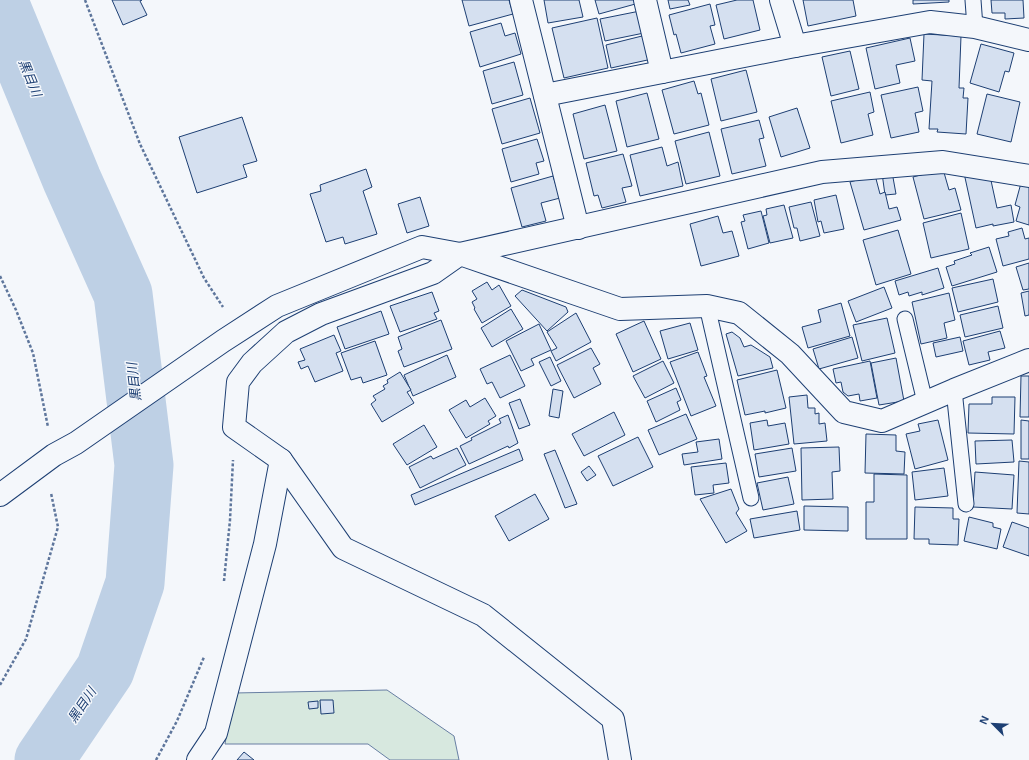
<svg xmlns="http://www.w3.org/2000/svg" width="1029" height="760" font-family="Helvetica,'Noto Sans JP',sans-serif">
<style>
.green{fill:#d7e8df;stroke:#687fa3}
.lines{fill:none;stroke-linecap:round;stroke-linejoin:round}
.river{stroke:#bed0e5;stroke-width:59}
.building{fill:#d5e0f0;stroke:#1d3f73}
.lane-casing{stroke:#1d3f73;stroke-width:17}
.street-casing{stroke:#1d3f73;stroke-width:24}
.path{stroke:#5e769c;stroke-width:2.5;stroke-dasharray:3 2;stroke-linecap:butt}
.lane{stroke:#f4f7fb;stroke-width:15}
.street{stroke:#f4f7fb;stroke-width:22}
.labels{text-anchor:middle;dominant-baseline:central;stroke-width:3;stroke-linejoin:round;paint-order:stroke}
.water-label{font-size:13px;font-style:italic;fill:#1d3f73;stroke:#f4f7fb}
</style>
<rect width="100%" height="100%" fill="#f4f7fb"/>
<polygon class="green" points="387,690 454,736 459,760 390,760 368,744 225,744 234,693"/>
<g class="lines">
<polyline class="river" points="0,5 72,180 123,294 144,465 135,583 105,670 44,760"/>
</g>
<g class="building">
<polygon points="112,0 142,0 140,1 147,15 123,25"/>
<polygon points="462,0 509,0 513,14 469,26"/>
<polygon points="544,0 579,0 583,17 548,23"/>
<polygon points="595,0 638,0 639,3 599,14"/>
<polygon points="668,0 688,0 690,5 670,9"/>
<polygon points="737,0 753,0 760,30 724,39 716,5"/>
<polygon points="803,0 853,0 856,16 808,26"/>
<polygon points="913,0 949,0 949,2 913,4"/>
<polygon points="991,0 1023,0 1024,18 1005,19 1005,13 992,13"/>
<polygon points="710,4 715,25 710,26 715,44 681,53 676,34 674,35 669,15"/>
<polygon points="640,11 644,33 605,41 600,19"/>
<polygon points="597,18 608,68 564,78 552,28"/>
<polygon points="501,23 505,36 515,33 521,54 480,67 470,32"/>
<polygon points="924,34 961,36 959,88 964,88 963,98 968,98 966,134 937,132 938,129 929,129 932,81 922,80"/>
<polygon points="646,35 652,59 611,68 606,45"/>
<polygon points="910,38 915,61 896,65 900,83 875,89 866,48"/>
<polygon points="981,44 1014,53 1009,72 1005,71 999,92 970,83"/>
<polygon points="850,51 859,89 831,96 822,57"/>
<polygon points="514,62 523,95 492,104 483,71"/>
<polygon points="746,70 757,112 721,121 711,79"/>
<polygon points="694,81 698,94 701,93 709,125 674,134 662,90"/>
<polygon points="918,87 923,111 915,113 919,132 891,138 881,95"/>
<polygon points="870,92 874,112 868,114 873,135 841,143 831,101"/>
<polygon points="647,93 659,139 627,147 616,101"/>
<polygon points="987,94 1020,102 1011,142 977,134"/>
<polygon points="530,98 540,133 502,144 492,109"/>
<polygon points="605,105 617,151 584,159 573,114"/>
<polygon points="797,108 810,148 781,157 769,117"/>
<polygon points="242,117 257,161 243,165 247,177 197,193 179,137"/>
<polygon points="759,120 764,138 759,139 766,166 732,174 721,129"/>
<polygon points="709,132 720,176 686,184 675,141"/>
<polygon points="537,139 544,161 536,163 539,174 511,182 502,149"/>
<polygon points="662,147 667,166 678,162 683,186 640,196 630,155"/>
<polygon points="623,154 632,186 622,188 626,202 602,208 598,195 594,196 586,163"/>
<polygon points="366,169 372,187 363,191 377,234 345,244 343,237 326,242 310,194 321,191 320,185"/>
<polygon points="943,169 949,190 955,188 961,210 924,219 913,177"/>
<polygon points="892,172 896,194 885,195 882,173"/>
<polygon points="964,173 990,176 997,208 1011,205 1014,222 993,226 993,224 976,228"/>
<polygon points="875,175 880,194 885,192 889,209 897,207 901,220 864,230 850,182"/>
<polygon points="553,176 560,198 541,203 546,221 522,227 511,188"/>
<polygon points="1021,183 1029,185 1029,225 1016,221 1020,207 1015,205"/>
<polygon points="836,195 844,229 824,233 821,221 818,222 814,200"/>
<polygon points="420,197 429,226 407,233 398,204"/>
<polygon points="811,202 820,236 800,241 797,228 794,228 789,207"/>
<polygon points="784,205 793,238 770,243 763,216 767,215 766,209"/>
<polygon points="761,211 769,243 748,249 741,222 745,221 743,215"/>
<polygon points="961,213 969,249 931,258 923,223"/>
<polygon points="718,216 723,233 732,231 739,256 701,266 690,224"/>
<polygon points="1022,228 1025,239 1029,238 1029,259 1003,266 996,239 1009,236 1008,232"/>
<polygon points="898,230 911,274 876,285 863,240"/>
<polygon points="989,247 997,272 952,286 946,267 955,264 954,261 972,255 970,253"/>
<polygon points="1029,263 1029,289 1023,290 1016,267"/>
<polygon points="938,268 944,288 922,295 922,292 909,296 908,292 899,295 895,281"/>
<polygon points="993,279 998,302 958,312 952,288"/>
<polygon points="487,282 492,290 499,285 511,306 482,323 474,309 475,308 472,302 477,299 472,291"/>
<polygon points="884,287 892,308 856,322 848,301"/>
<polygon points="522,290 566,307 568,312 547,331 515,296"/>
<polygon points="1029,291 1029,315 1025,316 1021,293"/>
<polygon points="432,292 439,311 434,313 437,319 400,332 390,306"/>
<polygon points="949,293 955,320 944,323 947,338 921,344 912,302"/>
<polygon points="841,303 850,336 808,348 802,327 821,322 818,310"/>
<polygon points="998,306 1003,328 965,337 960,315"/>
<polygon points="511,309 523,329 492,347 481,328"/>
<polygon points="381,311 389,334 345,349 337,327"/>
<polygon points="576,313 591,342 556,361 551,351 557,348 547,332"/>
<polygon points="887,318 895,353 862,361 853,325"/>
<polygon points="441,320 452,349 404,367 398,351 402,349 398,337"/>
<polygon points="644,321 661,359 633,372 616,334"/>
<polygon points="690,323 698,350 668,359 660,331"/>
<polygon points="539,324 551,350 531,359 534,365 521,371 506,341"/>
<polygon points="1000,331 1005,348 988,352 990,360 969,365 963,341"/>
<polygon points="732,332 740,338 744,347 751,345 770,357 773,368 738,376 726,334"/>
<polygon points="334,335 341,351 336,353 343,371 315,382 308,366 301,369 298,362 305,360 300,349"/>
<polygon points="852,337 858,358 819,369 813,349"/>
<polygon points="960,337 963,351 936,357 933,343"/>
<polygon points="375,341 387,375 363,383 361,377 351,380 341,353"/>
<polygon points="591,348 600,364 593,368 601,384 574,398 557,365"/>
<polygon points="698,352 707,376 704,377 716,406 691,416 670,362"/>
<polygon points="447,355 456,377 413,396 404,375"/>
<polygon points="510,355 525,386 500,398 492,382 487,384 480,369"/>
<polygon points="550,357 561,381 551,386 539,362"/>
<polygon points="896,358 904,401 879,405 871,363"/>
<polygon points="663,361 674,383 645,398 633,376"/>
<polygon points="870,361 877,398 860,401 859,394 848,396 843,392 841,382 836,383 833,369"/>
<polygon points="777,370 786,408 765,413 765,411 745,415 737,380"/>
<polygon points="400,372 411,390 407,392 414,403 382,422 371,404 376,400 373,396 385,389 383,386 388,383 387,380"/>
<polygon points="1021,376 1029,376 1029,417 1020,417"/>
<polygon points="676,388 681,400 677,402 680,410 656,422 647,401"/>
<polygon points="553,389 563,391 559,418 549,416"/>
<polygon points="807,395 808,408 815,408 815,414 819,413 819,424 825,423 827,441 794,444 789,397"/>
<polygon points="992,397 1015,397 1014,434 968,433 969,404 992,404"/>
<polygon points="485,398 496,416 488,421 490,424 466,438 449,410 466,400 470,407"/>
<polygon points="520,399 530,425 519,429 509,403"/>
<polygon points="614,412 625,435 584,456 572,434"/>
<polygon points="686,414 697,439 659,455 648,430"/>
<polygon points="508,415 518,443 509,448 508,446 469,464 460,446 472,440 471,438 501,423 499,419"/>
<polygon points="767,420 768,426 785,423 789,444 754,450 750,423"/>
<polygon points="938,420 948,460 915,469 906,434 920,431 918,424"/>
<polygon points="1021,420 1029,421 1029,459 1021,459"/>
<polygon points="424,425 437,447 407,465 393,444"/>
<polygon points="866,434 896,435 896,451 905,452 904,474 865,473"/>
<polygon points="638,437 653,467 613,486 598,456"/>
<polygon points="719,439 722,459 684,465 682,454 698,452 696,442"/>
<polygon points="1012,440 1014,462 976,464 975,441"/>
<polygon points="839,447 840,471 832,472 833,499 802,500 801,448"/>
<polygon points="457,448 466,465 420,488 409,467 431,456 433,459"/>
<polygon points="792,448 796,471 759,477 755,454"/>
<polygon points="519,449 523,460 415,505 411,495"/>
<polygon points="555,450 577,504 565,508 544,454"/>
<polygon points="1019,461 1029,462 1029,514 1017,513"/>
<polygon points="726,463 729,483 713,485 714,493 695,495 691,467"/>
<polygon points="589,466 596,475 587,481 581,472"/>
<polygon points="944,468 948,496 915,500 912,472"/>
<polygon points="975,472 1014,475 1012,509 973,507"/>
<polygon points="874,474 907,475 907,539 866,539 866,502 874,502"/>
<polygon points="788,477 794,504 763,510 757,483"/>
<polygon points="731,489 739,509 736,513 747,531 726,543 700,499"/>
<polygon points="535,494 549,519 509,541 495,516"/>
<polygon points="804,506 848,507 848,531 804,530"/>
<polygon points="915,507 953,508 953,519 959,519 958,545 929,544 929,539 914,539"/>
<polygon points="797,511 800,530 754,538 750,519"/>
<polygon points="969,517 993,523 993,527 1001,529 997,549 964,541"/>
<polygon points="1012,522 1029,528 1029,556 1003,547"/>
<polygon points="320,700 333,700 334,713 321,714"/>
<polygon points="318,701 318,708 309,709 308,702"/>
<polygon points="244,752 254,760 237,760"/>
</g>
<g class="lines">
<defs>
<g id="lane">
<polyline points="973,0 975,27"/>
<polyline points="707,306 751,498"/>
<polyline points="905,319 925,402"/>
<polyline points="954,390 966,504"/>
</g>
<g id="street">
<polyline points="521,0 578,228"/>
<polyline points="645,0 662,72"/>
<polyline points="781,0 795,46"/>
<polyline points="545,95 795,46 930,22 975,27 1029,40"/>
<polyline points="0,495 54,455 76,443 223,341 277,306 422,247 460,254 620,309 707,306 739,313 790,354 844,412 882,421 954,390 1029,360"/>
<polyline points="198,760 216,733 265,544 281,460"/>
<polyline points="620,760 613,719 483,615 343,548 281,460 234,427 238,382 252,363 286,332 321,314 433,273 460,254 822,172 943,162 1029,176"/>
</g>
</defs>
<use href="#lane" class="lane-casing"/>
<use href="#street" class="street-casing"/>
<g class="path">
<polyline points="85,0 140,144 204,278 223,307"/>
<polyline points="0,276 16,310 33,353 48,427"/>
<polyline points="224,581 230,520 233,460"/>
<polyline points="0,685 26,639 58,527 51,493"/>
<polyline points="156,760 177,721 204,657"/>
</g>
<use href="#lane" class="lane"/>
<use href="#street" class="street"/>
</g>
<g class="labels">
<g class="water-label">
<text transform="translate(30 78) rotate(68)">黒目川</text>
<text transform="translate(134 382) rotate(-97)">黒目川</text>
<text transform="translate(82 705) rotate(-56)">黒目川</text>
</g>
</g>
<g transform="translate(993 724) rotate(294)" stroke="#f4f7fb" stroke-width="3" paint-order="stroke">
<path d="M0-3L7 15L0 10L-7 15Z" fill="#1d3f73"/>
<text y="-6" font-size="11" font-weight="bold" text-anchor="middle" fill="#1d3f73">N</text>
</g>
</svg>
